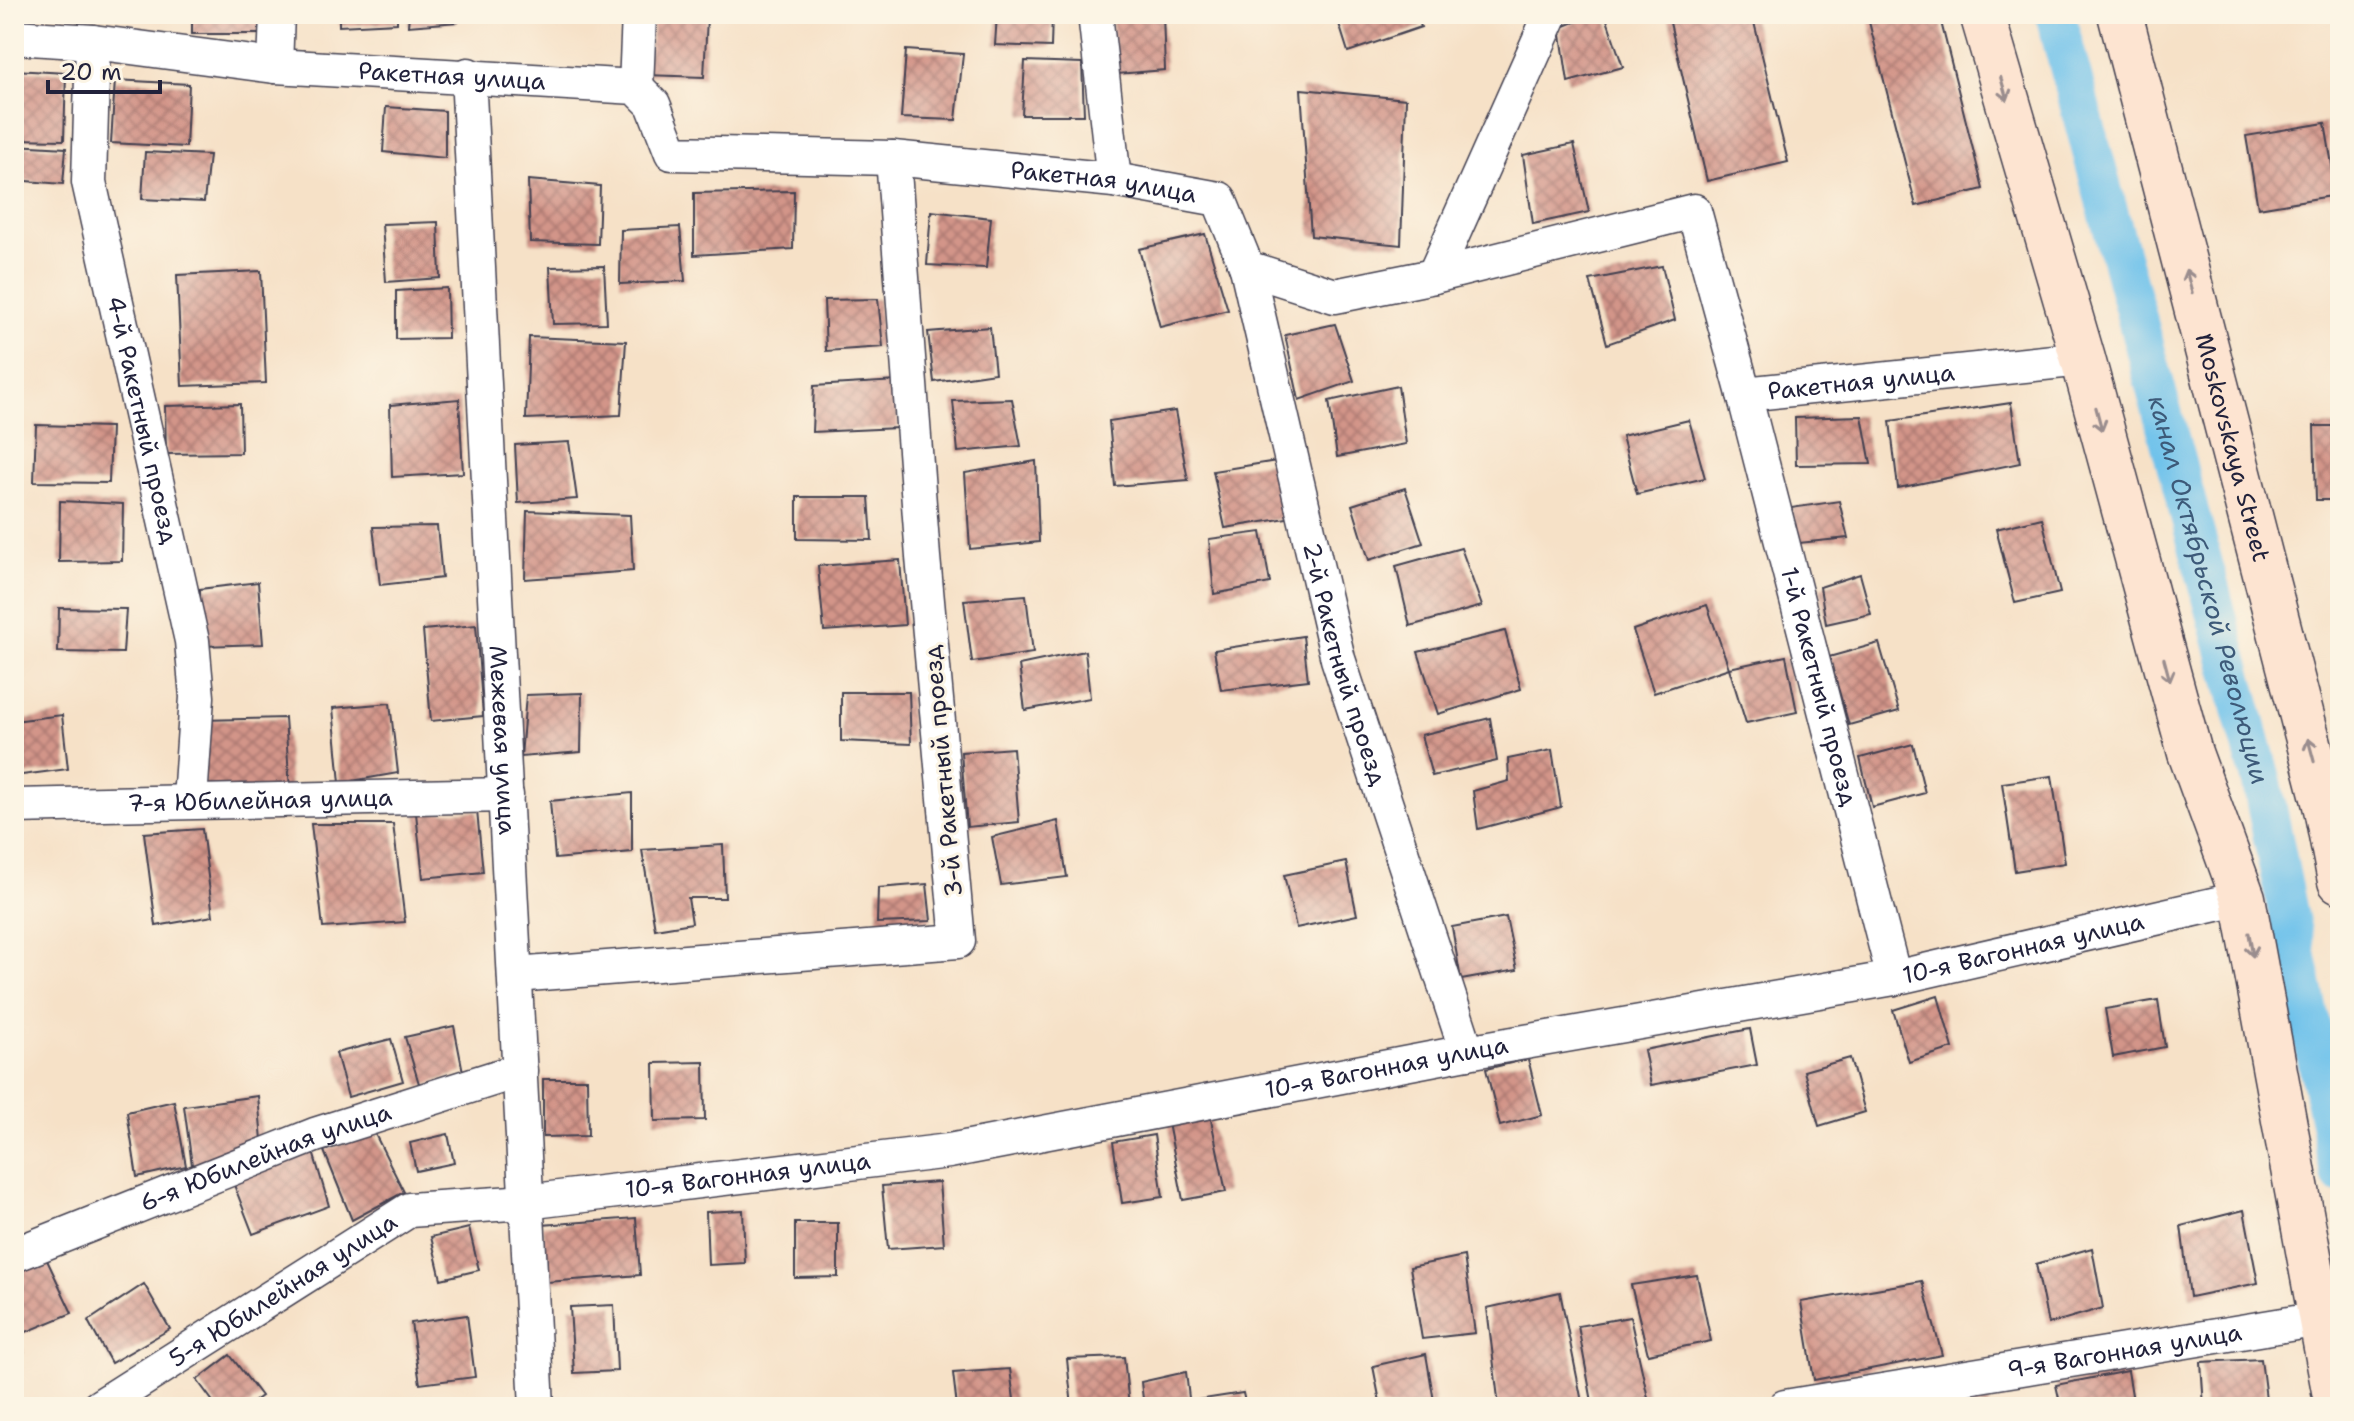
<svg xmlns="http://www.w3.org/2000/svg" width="2354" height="1421" font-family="'Shantell Sans',sans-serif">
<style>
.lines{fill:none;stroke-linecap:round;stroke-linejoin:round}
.canal{stroke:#6fc2eb;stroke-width:40}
.building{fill:url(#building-cross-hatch)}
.street-casing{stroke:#423f50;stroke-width:37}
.secondary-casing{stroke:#423f50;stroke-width:47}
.street{stroke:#fff;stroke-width:34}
.secondary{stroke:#fde4d1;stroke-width:44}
.oneway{stroke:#9a8d8e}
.labels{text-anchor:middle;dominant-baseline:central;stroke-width:6;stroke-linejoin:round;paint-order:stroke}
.street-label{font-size:24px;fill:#22223b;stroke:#fcf5e5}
.water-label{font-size:26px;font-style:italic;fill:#3d5a79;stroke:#fcf5e5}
</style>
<defs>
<pattern id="building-cross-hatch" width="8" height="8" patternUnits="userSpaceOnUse" patternTransform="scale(2)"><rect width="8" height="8" fill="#d39589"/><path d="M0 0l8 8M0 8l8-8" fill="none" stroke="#ab7971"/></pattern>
</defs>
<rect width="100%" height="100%" fill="#fcf5e5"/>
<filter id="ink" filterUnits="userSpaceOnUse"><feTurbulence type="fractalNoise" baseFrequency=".0125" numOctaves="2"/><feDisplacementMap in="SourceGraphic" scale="16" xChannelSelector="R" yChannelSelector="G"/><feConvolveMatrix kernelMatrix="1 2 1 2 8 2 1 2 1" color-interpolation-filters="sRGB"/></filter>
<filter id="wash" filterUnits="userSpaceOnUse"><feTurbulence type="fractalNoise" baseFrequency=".006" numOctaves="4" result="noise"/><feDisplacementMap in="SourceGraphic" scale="32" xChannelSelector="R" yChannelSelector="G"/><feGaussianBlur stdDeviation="1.8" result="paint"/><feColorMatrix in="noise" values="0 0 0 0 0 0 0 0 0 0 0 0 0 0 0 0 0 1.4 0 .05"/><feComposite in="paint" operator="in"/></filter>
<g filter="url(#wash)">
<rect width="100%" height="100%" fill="#f6e1c7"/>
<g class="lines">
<path class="canal" id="s1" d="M 2055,14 L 2262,783 L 2340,1173"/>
</g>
<g id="blocks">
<g class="building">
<rect x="192" y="14" width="68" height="20"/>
<polygon points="339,14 397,14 397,23 339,26"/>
<polygon points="409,14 458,14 458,22 408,26"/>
<polygon points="655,14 707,17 704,77 645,75"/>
<polygon points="997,14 1052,14 1051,47 995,45"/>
<polygon points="1111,14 1163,14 1165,70 1117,74"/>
<polygon points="1336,14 1417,14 1421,27 1348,52"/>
<polygon points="1594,14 1605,14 1623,67 1568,82 1560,28"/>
<polygon points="1668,14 1752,14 1788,162 1707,181"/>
<polygon points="1867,14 1939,14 1983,189 1916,206"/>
<polygon points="906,50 963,54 956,120 901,118"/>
<polygon points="1025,61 1082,63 1084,115 1022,115"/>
<polygon points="14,70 66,73 64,140 14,139"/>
<polygon points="115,80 189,84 186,147 111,143"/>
<polygon points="1301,89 1406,99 1401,245 1311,236"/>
<polygon points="386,107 445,111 445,158 383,152"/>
<polygon points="2325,123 2337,195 2258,208 2246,136"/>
<polygon points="1574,144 1589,212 1533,224 1523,155"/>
<polygon points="14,145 66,148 63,184 14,180"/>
<polygon points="145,152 209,155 204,202 142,199"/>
<polygon points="528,180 600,186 598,244 530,242"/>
<polygon points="794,191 793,249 694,255 694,193"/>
<polygon points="931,211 991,218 986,268 927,265"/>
<polygon points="438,222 440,278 386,282 382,224"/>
<polygon points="680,227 685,281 620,284 621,230"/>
<polygon points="1205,234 1228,310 1160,327 1139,249"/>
<polygon points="604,266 607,323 553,324 550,267"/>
<polygon points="1662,266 1675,320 1607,344 1590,280"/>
<polygon points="261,271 266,383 182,386 177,275"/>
<polygon points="447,288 448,338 396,339 396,291"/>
<polygon points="878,299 883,347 826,351 824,300"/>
<polygon points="1335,324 1354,381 1299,400 1285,335"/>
<polygon points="990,327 995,373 934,382 928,332"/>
<polygon points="529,337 626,341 621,415 526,419"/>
<polygon points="897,381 898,428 812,432 814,386"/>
<polygon points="1398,386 1406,444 1337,457 1329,401"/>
<polygon points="459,399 463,473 392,477 390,405"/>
<polygon points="1012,399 1021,446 958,452 953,401"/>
<polygon points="2011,403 2020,463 1898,488 1890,421"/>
<polygon points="240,404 241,453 166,454 165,406"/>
<polygon points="1175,411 1188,480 1115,486 1109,421"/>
<polygon points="1862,416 1871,464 1796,465 1795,418"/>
<polygon points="1689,420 1705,478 1637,494 1622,436"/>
<polygon points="36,425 111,427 109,483 34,482"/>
<polygon points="2314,426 2340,426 2340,500 2316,500"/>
<polygon points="569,442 577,499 518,503 515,445"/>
<polygon points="1036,461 1039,542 970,549 965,473"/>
<polygon points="1277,461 1287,518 1225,528 1213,471"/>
<polygon points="1405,488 1423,543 1369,560 1352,505"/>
<polygon points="797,497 869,497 872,540 797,539"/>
<polygon points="60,501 123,504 122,561 59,562"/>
<polygon points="1839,501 1848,538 1799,543 1791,508"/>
<polygon points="527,511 630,515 633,571 525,579"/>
<polygon points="2042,518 2060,593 2015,603 1996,529"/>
<polygon points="437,526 442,578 380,585 373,527"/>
<polygon points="1261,532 1270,583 1214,594 1209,539"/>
<polygon points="1461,548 1482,606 1410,626 1396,566"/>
<polygon points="900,560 905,625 824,631 818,566"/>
<polygon points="1860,574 1871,614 1826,624 1820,587"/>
<polygon points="258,582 263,644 201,646 200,589"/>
<polygon points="1026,595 1033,653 972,662 964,600"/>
<polygon points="1707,605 1729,668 1654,693 1633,630"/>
<polygon points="59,608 126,609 123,653 58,652"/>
<polygon points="476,625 483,716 431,721 423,630"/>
<polygon points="1505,631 1521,689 1438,714 1418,652"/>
<polygon points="1303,636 1308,680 1221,690 1214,650"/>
<polygon points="1879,643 1899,711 1849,725 1829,657"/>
<polygon points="1085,651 1090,698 1025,710 1019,665"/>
<polygon points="1786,656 1797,712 1746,723 1729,668"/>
<polygon points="841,692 909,692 911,744 841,741"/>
<polygon points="582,693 581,752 521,757 526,695"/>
<polygon points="390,703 398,773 340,783 333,708"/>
<polygon points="62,715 68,769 14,776 14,721"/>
<polygon points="285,718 290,790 204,791 202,720"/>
<polygon points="1490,718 1497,761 1432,776 1421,735"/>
<polygon points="1913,744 1925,793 1872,807 1860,758"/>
<polygon points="1013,748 1019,822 967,827 961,752"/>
<polygon points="1552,750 1561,807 1478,829 1473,791 1509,781 1508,759"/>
<polygon points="2052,776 2065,863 2015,871 2002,783"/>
<polygon points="632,793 632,852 555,859 550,801"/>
<polygon points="477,811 483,872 423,878 416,813"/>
<polygon points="1058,821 1067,877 1001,885 992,837"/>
<polygon points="311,824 393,824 405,922 323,928"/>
<polygon points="202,829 213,916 156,926 144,833"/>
<polygon points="723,845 725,898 688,898 692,923 655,929 642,850"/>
<polygon points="1346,862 1357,915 1296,928 1284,875"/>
<polygon points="927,884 931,921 877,923 878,888"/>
<polygon points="1506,917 1517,970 1461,980 1452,927"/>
<polygon points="1938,996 1953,1048 1909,1062 1893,1010"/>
<polygon points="2158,1000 2165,1047 2113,1057 2105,1009"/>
<polygon points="454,1026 463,1072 420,1087 405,1037"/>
<polygon points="1750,1029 1757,1065 1651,1085 1644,1050"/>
<polygon points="391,1039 403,1081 348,1097 336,1053"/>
<polygon points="1850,1058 1865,1112 1819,1126 1804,1071"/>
<polygon points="1528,1059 1542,1115 1500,1126 1486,1069"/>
<polygon points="704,1062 705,1120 655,1121 654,1063"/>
<polygon points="543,1079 587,1079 588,1136 543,1137"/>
<polygon points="258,1096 263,1151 192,1165 184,1106"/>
<polygon points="174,1101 186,1166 137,1177 127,1112"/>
<polygon points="1210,1115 1226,1192 1183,1200 1168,1123"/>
<polygon points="374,1132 404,1192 352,1220 324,1151"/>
<polygon points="448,1134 454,1163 416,1171 410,1143"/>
<polygon points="1154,1135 1163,1197 1122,1203 1113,1142"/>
<polygon points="311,1145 329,1206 253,1234 231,1177"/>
<polygon points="939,1182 944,1245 888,1249 882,1186"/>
<polygon points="743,1210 745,1263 708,1265 706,1212"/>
<polygon points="2244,1210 2258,1283 2190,1297 2181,1226"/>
<polygon points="636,1218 640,1275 547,1282 542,1225"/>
<polygon points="795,1223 838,1223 838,1277 795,1278"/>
<polygon points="469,1228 479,1270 441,1279 431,1237"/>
<polygon points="2092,1248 2103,1308 2048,1324 2036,1264"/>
<polygon points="1464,1256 1475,1333 1422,1339 1410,1267"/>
<polygon points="46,1258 72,1313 24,1333 14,1309 14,1271"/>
<polygon points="1697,1275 1711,1341 1648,1354 1631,1285"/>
<polygon points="1922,1281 1942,1355 1814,1380 1801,1302"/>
<polygon points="144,1284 170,1329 111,1363 88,1321"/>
<polygon points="1560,1292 1583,1407 1499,1407 1487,1308"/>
<polygon points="614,1305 617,1371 574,1373 570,1307"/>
<polygon points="467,1315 475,1377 420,1384 411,1323"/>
<polygon points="1630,1317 1648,1398 1593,1407 1578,1326"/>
<polygon points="14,1330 24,1352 14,1357"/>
<polygon points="1426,1354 1435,1407 1381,1407 1373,1366"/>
<polygon points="230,1355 261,1396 246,1407 217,1407 197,1380"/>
<polygon points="1124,1357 1129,1407 1072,1407 1067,1359"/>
<polygon points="2261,1359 2267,1407 2204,1407 2201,1362"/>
<polygon points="1010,1369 1015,1407 957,1407 953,1373"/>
<polygon points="2128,1371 2134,1407 2061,1407 2056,1385"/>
<polygon points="1186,1372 1190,1407 1144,1407 1141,1382"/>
<polygon points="1243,1393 1246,1407 1198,1407 1197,1400"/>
<polygon points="1989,1399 1990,1407 1960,1407 1960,1406"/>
</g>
</g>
</g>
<g filter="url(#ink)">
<use href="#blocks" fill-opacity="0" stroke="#423f50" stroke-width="2"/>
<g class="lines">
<defs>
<g id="street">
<polyline points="1095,14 1114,180"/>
<path id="s2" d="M 14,37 L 93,42 L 275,66 L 636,87 L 653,104 L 672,153 L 893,158 L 1114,180 L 1219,199 L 1247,268 L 1335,296 L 1434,276 L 1694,211 L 1744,394 L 2083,359"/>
<path id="s3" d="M 93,42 L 89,182 L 192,641 L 197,697 L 190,800"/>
<polyline points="275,66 277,14"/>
<path id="s4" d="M 468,75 L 537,1407"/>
<polyline points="636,87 639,14"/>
<path id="s5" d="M 1247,268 L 1338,659 L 1467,1052"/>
<polyline points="1434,276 1551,14"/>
<path id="s6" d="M 1744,394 L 1894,978"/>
<path id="s7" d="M 14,806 L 506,795"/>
<polyline points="515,975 958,941 923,557 893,158"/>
<path id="s8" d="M 14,1255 L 315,1135 L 520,1070"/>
<path id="s9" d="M 99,1407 L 409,1210 L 526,1202 L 949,1151 L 1467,1052 L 1894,978 L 2243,898"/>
<path id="s10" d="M 1785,1407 L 2320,1319"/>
</g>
<g id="secondary">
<polyline points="1982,14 2083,359 2190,753 2243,898 2337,1407"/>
<path id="s11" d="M 2120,14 L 2326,809 L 2340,881"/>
</g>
</defs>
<use href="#street" class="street-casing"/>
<use href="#secondary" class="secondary-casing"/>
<use href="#street" class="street"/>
<use href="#secondary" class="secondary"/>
</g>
<defs><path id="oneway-shaft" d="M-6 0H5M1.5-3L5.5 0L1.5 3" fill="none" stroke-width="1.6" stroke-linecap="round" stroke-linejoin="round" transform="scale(2)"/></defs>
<g class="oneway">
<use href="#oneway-shaft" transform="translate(2004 89) rotate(74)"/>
<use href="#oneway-shaft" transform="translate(2189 281) rotate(-105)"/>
<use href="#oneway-shaft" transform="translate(2099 419) rotate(75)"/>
<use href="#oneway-shaft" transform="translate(2167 670) rotate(75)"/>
<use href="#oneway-shaft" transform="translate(2311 750) rotate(-105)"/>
<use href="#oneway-shaft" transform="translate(2251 945) rotate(80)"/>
</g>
</g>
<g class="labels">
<g class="street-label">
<text stroke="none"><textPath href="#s2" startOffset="440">Ракетная улица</textPath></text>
<text stroke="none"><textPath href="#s2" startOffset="1134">Ракетная улица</textPath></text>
<text stroke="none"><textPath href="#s2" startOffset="2094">Ракетная улица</textPath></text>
<text stroke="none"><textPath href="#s3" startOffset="384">4-й Ракетный проезд</textPath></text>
<text stroke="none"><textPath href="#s11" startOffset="448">Moskovskaya Street</textPath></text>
<text stroke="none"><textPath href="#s5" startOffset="408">2-й Ракетный проезд</textPath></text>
<text stroke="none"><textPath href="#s6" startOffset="302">1-й Ракетный проезд</textPath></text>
<text stroke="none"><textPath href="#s4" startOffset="666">Межевая улица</textPath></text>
<text transform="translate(943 771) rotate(-95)">3-й Ракетный проезд</text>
<text stroke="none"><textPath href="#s7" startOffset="246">7-я Юбилейная улица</textPath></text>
<text stroke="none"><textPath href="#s9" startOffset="2004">10-я Вагонная улица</textPath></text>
<text stroke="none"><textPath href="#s9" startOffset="1356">10-я Вагонная улица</textPath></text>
<text stroke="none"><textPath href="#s8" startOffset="270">6-я Юбилейная улица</textPath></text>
<text stroke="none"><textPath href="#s9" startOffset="708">10-я Вагонная улица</textPath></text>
<text stroke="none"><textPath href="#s9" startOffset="218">5-я Юбилейная улица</textPath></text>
<text stroke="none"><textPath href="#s10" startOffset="344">9-я Вагонная улица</textPath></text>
</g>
<g class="water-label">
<text stroke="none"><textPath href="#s1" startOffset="596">канал Октябрьской Революции</textPath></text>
</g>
</g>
<rect width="2354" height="1421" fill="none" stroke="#fcf5e5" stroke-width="48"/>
<path d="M48 80v12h112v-12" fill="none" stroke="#22223b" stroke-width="4"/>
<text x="60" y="80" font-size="24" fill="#22223b" stroke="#fcf5e5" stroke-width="6" paint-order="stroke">20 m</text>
</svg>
